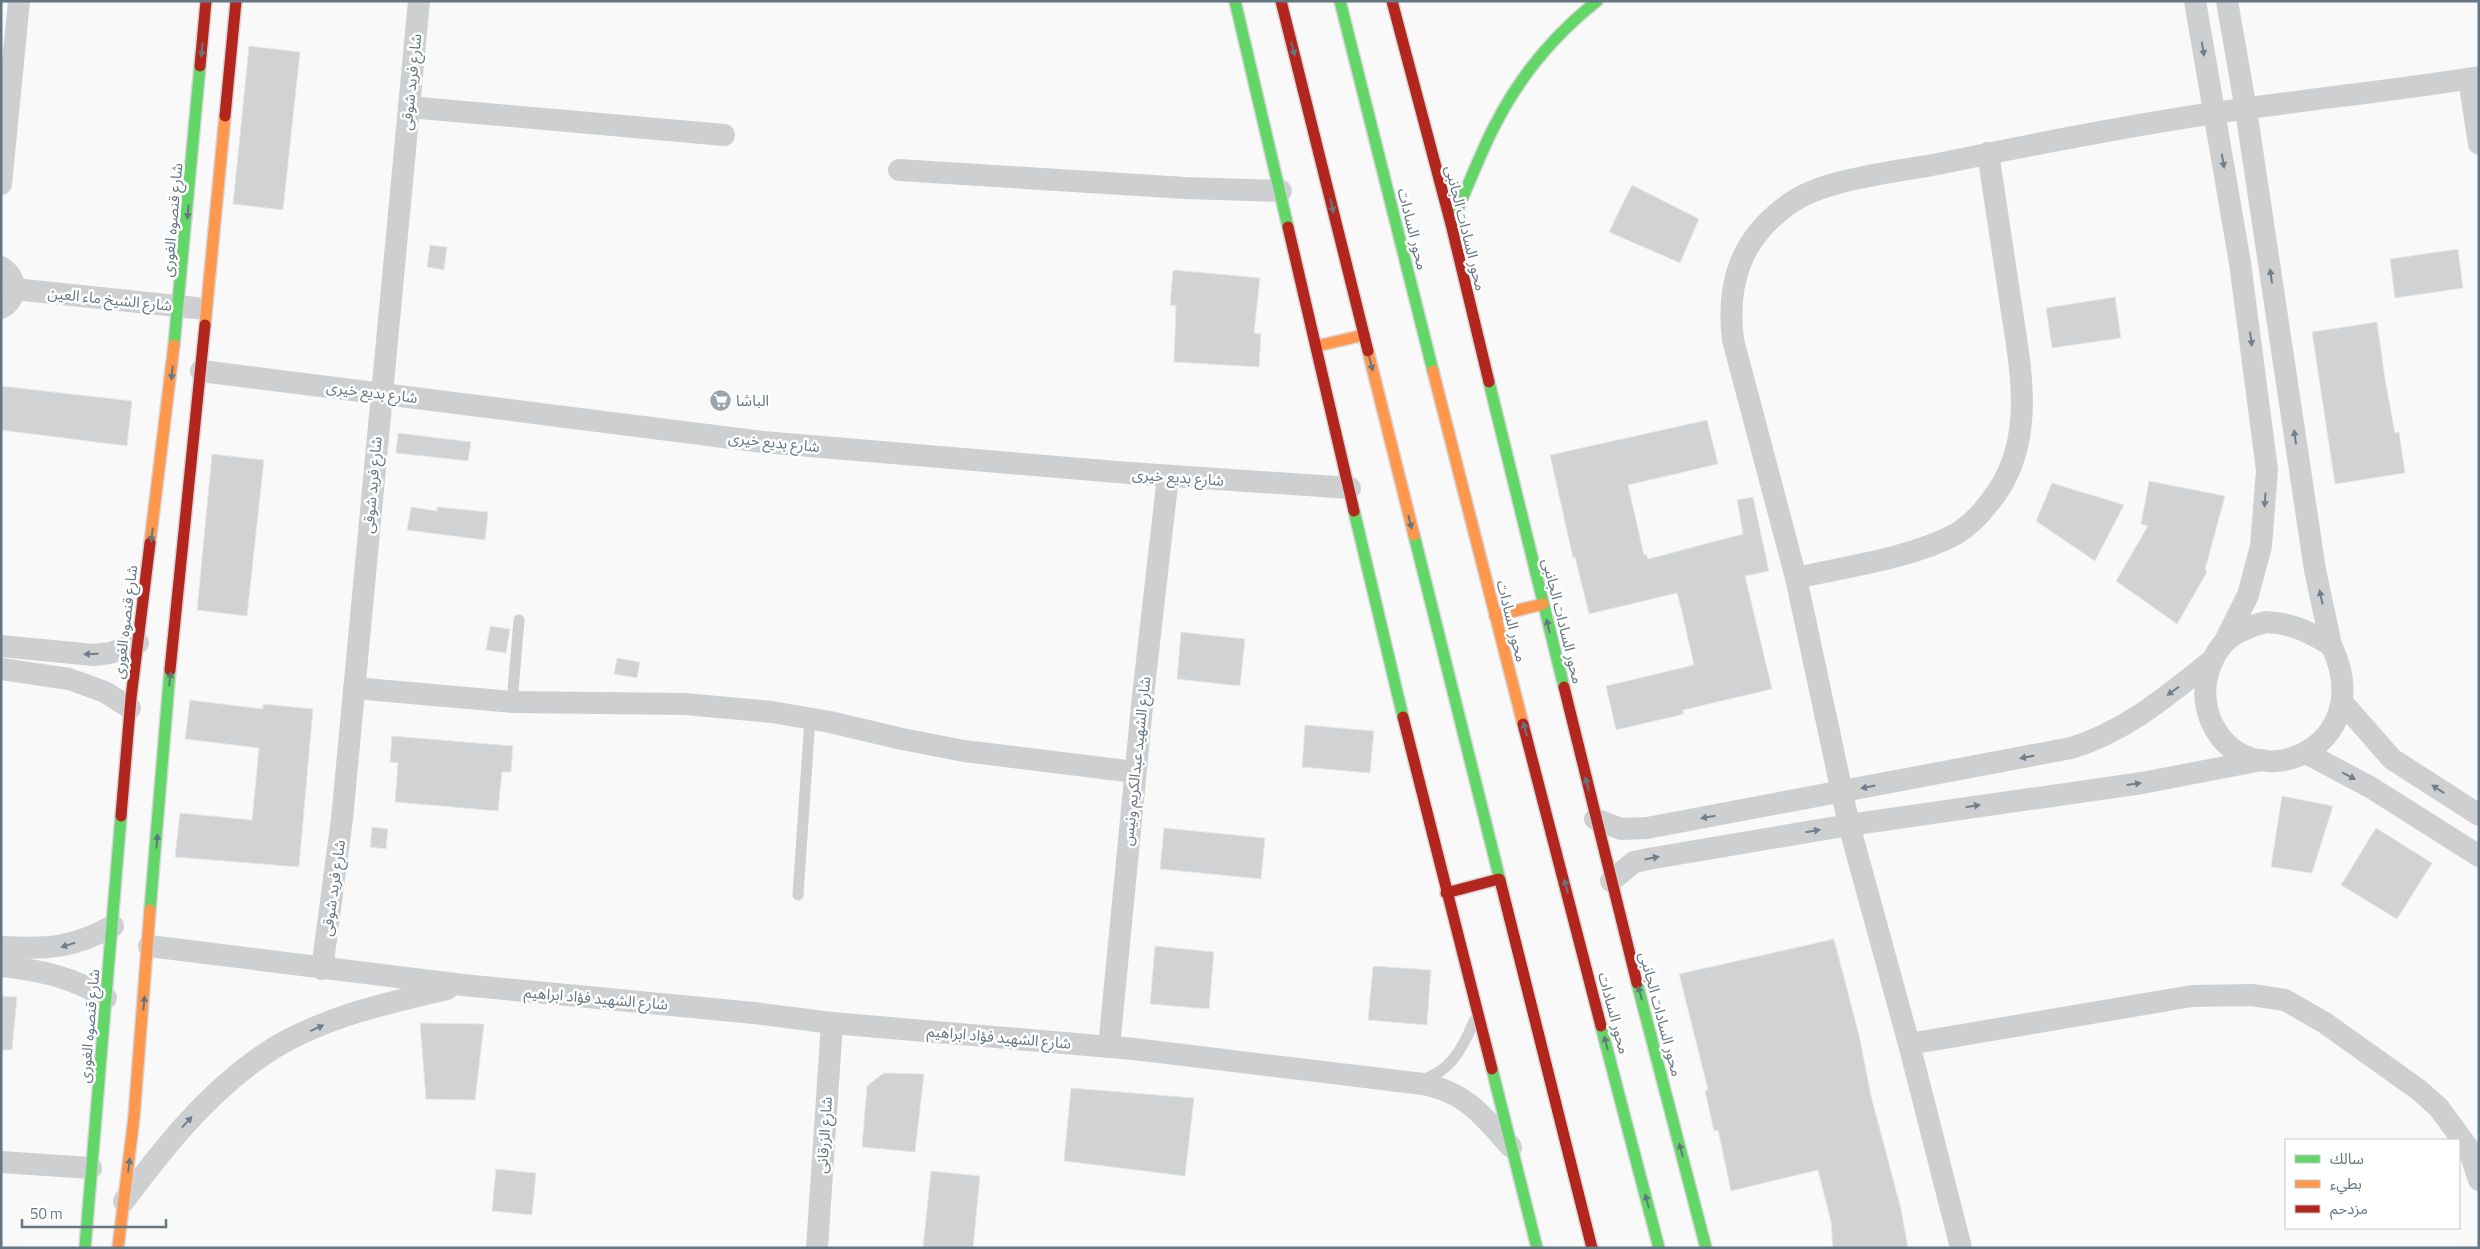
<svg xmlns="http://www.w3.org/2000/svg" width="2480" height="1249" font-family="'Titillium Web','Noto Sans Arabic',sans-serif">
<style>
.building{fill:#d0d2d3;stroke:#e8e8e8}
.lines{fill:none;stroke-linecap:round;stroke-linejoin:round}
.fast-casing{stroke:#d5d6d7;stroke-width:14}
.slow-casing{stroke:#d5d6d7;stroke-width:14}
.jam-casing{stroke:#d5d6d7;stroke-width:14}
.lane{stroke:#cecfd0;stroke-width:11}
.street{stroke:#cecfd0;stroke-width:22}
.fast{stroke:#63d668;stroke-width:11}
.slow{stroke:#ff974d;stroke-width:11}
.jam{stroke:#b3261e;stroke-width:11}
.oneway{fill:#657683}
.oneway2{fill:#707f8b}
.labels{text-anchor:middle;dominant-baseline:central;stroke-width:5;stroke-linejoin:round;paint-order:stroke}
.street-label{font-size:15px;fill:#657683;stroke:#fff}
.poi-label{font-size:15px;fill:#657683;stroke:#fff;text-anchor:start}
</style>
<rect width="100%" height="100%" fill="#f9f9f9"/>
<g class="building">
<polygon points="249,46 300,52 283,210 233,204"/>
<polygon points="1632,185 1699,219 1680,263 1609,232"/>
<polygon points="430,245 447,247 444,270 427,267"/>
<polygon points="2458,249 2463,288 2395,298 2390,259"/>
<polygon points="1173,270 1260,278 1254,333 1261,334 1259,367 1174,362 1176,306 1170,305"/>
<polygon points="2115,297 2121,338 2052,348 2046,308"/>
<polygon points="2377,322 2385,379 2395,433 2399,432 2405,473 2335,484 2312,332"/>
<polygon points="1,386 132,401 127,446 1,430"/>
<polygon points="1707,420 1718,464 1628,485 1644,555 1646,554 1648,559 1743,534 1737,500 1753,497 1769,571 1745,576 1772,689 1683,710 1684,714 1616,730 1606,686 1694,665 1681,608 1677,593 1589,614 1575,557 1573,558 1550,455"/>
<polygon points="398,433 471,442 468,461 396,453"/>
<polygon points="212,454 264,460 247,616 197,610"/>
<polygon points="2149,481 2225,496 2205,570 2207,572 2177,624 2116,581 2148,526 2141,524"/>
<polygon points="2052,483 2124,505 2095,561 2036,521"/>
<polygon points="411,507 437,511 437,507 488,512 485,540 407,530"/>
<polygon points="490,626 510,629 506,653 486,650"/>
<polygon points="1181,632 1245,639 1240,686 1177,679"/>
<polygon points="617,658 640,662 637,678 614,674"/>
<polygon points="190,700 263,709 263,704 313,709 299,867 175,857 180,813 252,820 259,748 185,739"/>
<polygon points="1305,725 1374,731 1370,773 1302,767"/>
<polygon points="392,736 513,746 511,772 502,772 498,811 395,802 398,763 390,762"/>
<polygon points="2282,796 2333,806 2312,873 2271,867"/>
<polygon points="372,827 388,829 386,849 370,847"/>
<polygon points="1164,828 1265,838 1261,879 1160,869"/>
<polygon points="2376,828 2432,863 2397,919 2341,885"/>
<polygon points="1834,939 1859,1035 1871,1096 1901,1209 1908,1248 1833,1248 1831,1222 1818,1170 1731,1191 1718,1130 1714,1131 1705,1091 1708,1090 1679,974"/>
<polygon points="1155,946 1214,952 1209,1009 1150,1004"/>
<polygon points="1373,966 1431,970 1427,1025 1368,1020"/>
<polygon points="1,996 17,997 12,1050 1,1050"/>
<polygon points="420,1023 484,1024 475,1100 426,1099"/>
<polygon points="884,1073 924,1074 915,1152 862,1147 867,1086"/>
<polygon points="1071,1088 1194,1098 1185,1176 1064,1161"/>
<polygon points="496,1169 536,1173 532,1215 492,1211"/>
<polygon points="931,1171 980,1176 973,1248 923,1248"/>
</g>
<g class="lines">
<defs>
<g id="fast">
<polyline points="1235,1 1288,227"/>
<polyline points="1340,1 1433,371"/>
<path d="M 1451,224 C 1466,192 1478,158 1494,127 C 1519,77 1554,35 1597,1"/>
<polyline points="174,345 200,66"/>
<polyline points="1489,382 1564,687"/>
<polyline points="1354,511 1403,717"/>
<polyline points="1414,535 1500,880"/>
<polyline points="150,910 170,670"/>
<polyline points="1637,983 1706,1248"/>
<polyline points="1601,1026 1659,1248"/>
<polyline points="1492,1069 1537,1248"/>
<polyline points="85,1248 121,816"/>
</g>
<g id="slow">
<polyline points="205,325 225,116"/>
<polyline points="1317,346 1364,335"/>
<polyline points="1368,351 1414,535"/>
<polyline points="1433,371 1523,724"/>
<polyline points="150,543 174,345"/>
<polyline points="1495,616 1543,604"/>
<polyline points="118,1248 134,1117 150,910"/>
</g>
<g id="jam">
<polyline points="1281,1 1368,351"/>
<polyline points="1392,1 1451,224 1489,382"/>
<polyline points="200,66 206,1"/>
<polyline points="225,116 236,1"/>
<polyline points="1288,227 1354,511"/>
<polyline points="170,670 205,325"/>
<polyline points="1564,687 1637,983"/>
<polyline points="1403,717 1492,1069"/>
<polyline points="1523,724 1601,1026"/>
<polyline points="121,816 131,698 150,543"/>
<polyline points="1500,880 1592,1248"/>
<polyline points="1446,893 1499,879"/>
</g>
</defs>
<use href="#fast" class="fast-casing"/>
<use href="#slow" class="slow-casing"/>
<use href="#jam" class="jam-casing"/>
<g class="lane">
<polyline points="512,702 519,620"/>
<polyline points="798,895 810,718"/>
<path d="M 1420,1080 C 1450,1073 1463,1048 1474,1021"/>
</g>
<g class="street">
<polyline points="2195,1 2240,263 2267,470 2261,546 2248,595 2226,639"/>
<polyline points="2227,1 2246,110 2315,570 2331,645"/>
<polyline points="2469,79 2479,144"/>
<polyline points="409,107 724,135"/>
<polyline points="899,170 1185,188 1281,191"/>
<polyline points="1,184 19,1"/>
<path d="M 1,267 C 17,276 19,299 1,308"/>
<polyline points="14,289 196,308"/>
<polyline points="201,371 763,442 1129,473 1350,488"/>
<path d="M 1796,578 C 1845,567 1912,558 1956,534 C 1969,526 1980,515 1989,503 C 2040,442 2019,363 2009,292 C 2002,246 1995,200 1988,153"/>
<path d="M 2266,622 C 2292,623 2309,632 2331,645 C 2382,749 2248,804 2211,721 C 2205,706 2203,690 2208,673 C 2217,641 2235,630 2266,622 Z"/>
<polyline points="1,646 94,655 110,653 138,643"/>
<polyline points="1,669 69,679 105,692 130,708"/>
<polyline points="354,688 512,702 685,704 772,712 830,722 902,739 964,751 1135,772"/>
<polyline points="2342,702 2392,759 2479,815"/>
<polyline points="2306,753 2370,787 2479,856"/>
<path d="M 1595,819 L 1621,829 L 1647,828 L 2071,748 C 2125,732 2167,696 2211,661"/>
<polyline points="1611,881 1634,862 1648,859 1849,825 2142,783 2262,760"/>
<path d="M 149,946 L 463,985 L 754,1013 L 832,1023 L 1134,1049 L 1423,1084 C 1466,1092 1483,1116 1511,1147"/>
<path d="M 1,947 C 47,949 71,949 113,926"/>
<path d="M 1,966 C 39,970 73,977 106,998"/>
<polyline points="322,969 342,819 419,1"/>
<polyline points="1909,1044 2192,996 2252,995 2285,1000 2325,1023 2419,1090 2439,1108 2469,1149 2479,1180"/>
<polyline points="1109,1047 1143,696 1168,476"/>
<polyline points="1,1162 91,1168"/>
<path d="M 124,1201 C 163,1149 202,1099 256,1060 C 310,1020 382,1004 447,989"/>
<polyline points="817,1248 832,1023"/>
<path d="M 1961,1248 L 1909,1044 L 1849,825 L 1796,578 L 1733,340 C 1726,283 1741,238 1789,204 C 1823,179 1895,172 1938,164 C 2029,145 2121,127 2214,113 C 2302,100 2391,91 2479,77"/>
</g>
<use href="#fast" class="fast"/>
<use href="#slow" class="slow"/>
<use href="#jam" class="jam"/>
</g>
<defs><path id="oneway-solid" d="M-6-.8H1V-3.2L6.5 0L1 3.2V.8H-6Z" transform="scale(1.25)"/></defs>
<g class="oneway">
<use href="#oneway-solid" transform="translate(1293 49) rotate(76)"/>
<use href="#oneway-solid" transform="translate(202 50) rotate(95)"/>
<use href="#oneway-solid" transform="translate(1332 206) rotate(76)"/>
<use href="#oneway-solid" transform="translate(188 212) rotate(95)"/>
<use href="#oneway-solid" transform="translate(1371 364) rotate(76)"/>
<use href="#oneway-solid" transform="translate(172 373) rotate(96)"/>
<use href="#oneway-solid" transform="translate(1410 522) rotate(76)"/>
<use href="#oneway-solid" transform="translate(152 535) rotate(97)"/>
<use href="#oneway-solid" transform="translate(1548 626) rotate(-104)"/>
<use href="#oneway-solid" transform="translate(170 679) rotate(-83)"/>
<use href="#oneway-solid" transform="translate(1525 729) rotate(-105)"/>
<use href="#oneway-solid" transform="translate(1587 784) rotate(-104)"/>
<use href="#oneway-solid" transform="translate(157 841) rotate(-86)"/>
<use href="#oneway-solid" transform="translate(1566 886) rotate(-105)"/>
<use href="#oneway-solid" transform="translate(1640 993) rotate(-105)"/>
<use href="#oneway-solid" transform="translate(144 1003) rotate(-85)"/>
<use href="#oneway-solid" transform="translate(1606 1043) rotate(-105)"/>
<use href="#oneway-solid" transform="translate(1681 1150) rotate(-105)"/>
<use href="#oneway-solid" transform="translate(129 1165) rotate(-83)"/>
<use href="#oneway-solid" transform="translate(1647 1201) rotate(-105)"/>
</g>
<g class="oneway2">
<use href="#oneway-solid" transform="translate(2203 49) rotate(80)"/>
<use href="#oneway-solid" transform="translate(2223 161) rotate(80)"/>
<use href="#oneway-solid" transform="translate(2271 276) rotate(-98)"/>
<use href="#oneway-solid" transform="translate(2251 339) rotate(82)"/>
<use href="#oneway-solid" transform="translate(2295 437) rotate(-98)"/>
<use href="#oneway-solid" transform="translate(2265 500) rotate(94)"/>
<use href="#oneway-solid" transform="translate(2321 597) rotate(-102)"/>
<use href="#oneway-solid" transform="translate(91 654) rotate(179)"/>
<use href="#oneway-solid" transform="translate(2173 691) rotate(144)"/>
<use href="#oneway-solid" transform="translate(2027 757) rotate(169)"/>
<use href="#oneway-solid" transform="translate(2349 776) rotate(27)"/>
<use href="#oneway-solid" transform="translate(2134 784) rotate(-7)"/>
<use href="#oneway-solid" transform="translate(1868 787) rotate(169)"/>
<use href="#oneway-solid" transform="translate(2438 789) rotate(-147)"/>
<use href="#oneway-solid" transform="translate(1973 806) rotate(-9)"/>
<use href="#oneway-solid" transform="translate(1708 817) rotate(170)"/>
<use href="#oneway-solid" transform="translate(1813 831) rotate(-10)"/>
<use href="#oneway-solid" transform="translate(1652 858) rotate(-11)"/>
<use href="#oneway-solid" transform="translate(68 945) rotate(163)"/>
<use href="#oneway-solid" transform="translate(317 1028) rotate(-24)"/>
<use href="#oneway-solid" transform="translate(187 1122) rotate(-47)"/>
</g>
<defs>
<symbol id="supermarket-disc" viewBox="-11 -11 22 22"><circle r="9.5" fill="#99a4ac" stroke="#fff"/><path d="M-6-5.5h2.5l.6 2H6L4.5 2H-2.5L-4.4-4H-6ZM-1.5 3.2a1.3 1.3 0 1 0 .1 0ZM3 3.2a1.3 1.3 0 1 0 .1 0Z" fill="#fff"/></symbol>
</defs>
<g fill-rule="evenodd">
<use href="#supermarket-disc" x="708" y="388" width="25" height="25"/>
</g>
<g class="labels">
<g class="street-label">
<text transform="translate(411 82) rotate(-84)">شارع فريد شوقى</text>
<text transform="translate(172 220) rotate(-85)">شارع قنصوه الغورى</text>
<text transform="translate(1466 228) rotate(76)">محور السادات الجانبى</text>
<text transform="translate(1413 229) rotate(76)">محور السادات</text>
<text transform="translate(110 299) rotate(6)">شارع الشيخ ماء العين</text>
<text transform="translate(372 392) rotate(7)">شارع بديع خيرى</text>
<text transform="translate(774 442) rotate(6)">شارع بديع خيرى</text>
<text transform="translate(1178 477) rotate(4)">شارع بديع خيرى</text>
<text transform="translate(372 485) rotate(-85)">شارع فريد شوقى</text>
<text transform="translate(1512 621) rotate(76)">محور السادات</text>
<text transform="translate(1563 621) rotate(76)">محور السادات الجانبى</text>
<text transform="translate(125 622) rotate(-83)">شارع قنصوه الغورى</text>
<text transform="translate(1136 761) rotate(-84)">شارع الشهيد عبدالكريم ونيس</text>
<text transform="translate(333 888) rotate(-82)">شارع فريد شوقى</text>
<text transform="translate(596 998) rotate(5)">شارع الشهيد فؤاد ابراهيم</text>
<text transform="translate(1614 1013) rotate(75)">محور السادات</text>
<text transform="translate(1661 1014) rotate(75)">محور السادات الجانبى</text>
<text transform="translate(89 1026) rotate(-85)">شارع قنصوه الغورى</text>
<text transform="translate(999 1037) rotate(5)">شارع الشهيد فؤاد ابراهيم</text>
<text transform="translate(824 1135) rotate(-86)">شارع الزرقانى</text>
</g>
<g class="poi-label">
<text x="736" y="400">الباشا</text>
</g>
</g>
<rect width="2480" height="1249" fill="none" stroke="#657683" stroke-width="5"/>
<rect x="2285" y="1139" width="175" height="90" fill="#ffffff" stroke="#c1c8cd"/>
<rect x="2295" y="1155" width="25" height="8" fill="#63d668" stroke="#c1c8cd"/>
<text x="2330" y="1164" font-size="15" fill="#657683">سالك</text>
<rect x="2295" y="1180" width="25" height="8" fill="#ff974d" stroke="#c1c8cd"/>
<text x="2330" y="1189" font-size="15" fill="#657683">بطيء</text>
<rect x="2295" y="1205" width="25" height="8" fill="#b3261e" stroke="#c1c8cd"/>
<text x="2330" y="1214" font-size="15" fill="#657683">مزدحم</text>
<path d="M22 1219v8h144v-8" fill="none" stroke="#657683" stroke-width="2.5"/>
<text x="30" y="1219" font-size="15" fill="#657683" stroke="#ffffff" stroke-width="4" paint-order="stroke">50 m</text>
</svg>
